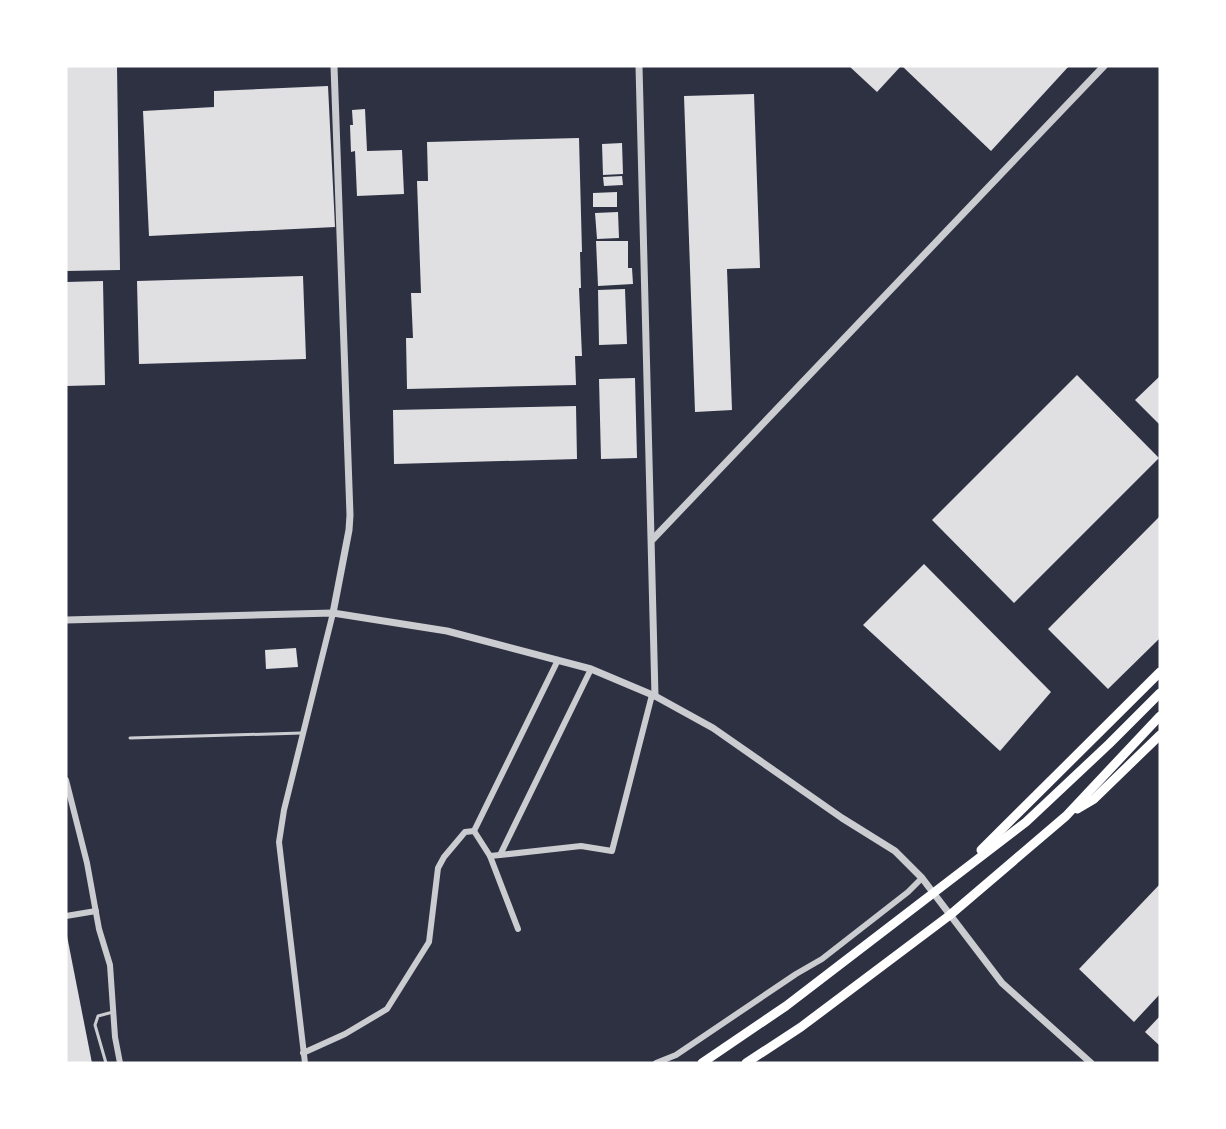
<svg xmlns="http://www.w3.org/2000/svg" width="1226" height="1129" font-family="'Roboto Condensed',sans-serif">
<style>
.building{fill:#e0e0e3}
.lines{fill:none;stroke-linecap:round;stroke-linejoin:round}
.service{stroke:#caccd0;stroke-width:3}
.minor{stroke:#caccd0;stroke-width:6}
.tertiary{stroke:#caccd0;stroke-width:7}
.trunk{stroke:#fff;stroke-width:9}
</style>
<rect width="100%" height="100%" fill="#2d3142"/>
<g class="building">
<polygon points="66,66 117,66 120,270 66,271"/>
<polygon points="849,66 901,66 877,92"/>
<polygon points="902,66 1069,66 991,151"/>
<polygon points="328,86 335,227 149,236 143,111 214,107 214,91"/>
<polygon points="754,94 760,268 727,269 732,410 695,412 684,96"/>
<polygon points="365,109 367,151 402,150 404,194 357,196 355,151 351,152 350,125 353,125 352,110"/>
<polygon points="579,138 582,252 580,252 581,288 579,288 582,356 575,356 576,385 407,389 406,338 413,338 411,293 421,293 417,181 428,181 427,142"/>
<polygon points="622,143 623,174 603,175 602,144"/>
<polygon points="622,176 623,185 604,186 603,177"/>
<polygon points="617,192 617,207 593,207 593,193"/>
<polygon points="618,212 619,238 597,239 595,213"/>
<polygon points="596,241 628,241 628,268 632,268 633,284 598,286"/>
<polygon points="303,276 306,359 139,364 137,281"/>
<polygon points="103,281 105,385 66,386 66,282"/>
<polygon points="625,289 627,344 599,345 598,290"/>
<polygon points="1077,375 1159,458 1014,603 932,520"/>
<polygon points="1160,376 1160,425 1135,400"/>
<polygon points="635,378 637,458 601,459 599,379"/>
<polygon points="576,406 577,459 394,464 393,410"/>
<polygon points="1160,516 1160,638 1108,689 1048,629"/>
<polygon points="924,564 1051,692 1000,751 863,625"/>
<polygon points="296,648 298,667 266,669 265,650"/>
<polygon points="1160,884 1160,994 1134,1022 1079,969"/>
<polygon points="66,936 67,936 92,1063 66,1063"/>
<polygon points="1160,1016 1160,1046 1145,1032"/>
</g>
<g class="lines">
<g class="service">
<polyline points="130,738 302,733"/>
<polyline points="106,1063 95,1025 98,1016 113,1012"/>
</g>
<g class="minor">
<polyline points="66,780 87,863 99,929 110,965 115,1037 120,1063"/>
<polyline points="474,831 558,660"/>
<polyline points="500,855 581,846 612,851 652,695"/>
<polyline points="490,856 518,929"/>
<polyline points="66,916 96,911"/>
<polyline points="303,1053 345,1034 387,1009 429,942 438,868 444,857 465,832 474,831 490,856 500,855 591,669"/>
<polyline points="305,1063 279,842 284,810 333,613"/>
<polyline points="656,1063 676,1055 796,974 822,959 908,892 922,878"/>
</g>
<g class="tertiary">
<polyline points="639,66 655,696"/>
<polyline points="653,539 1104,66"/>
<polyline points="333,613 349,530 350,515 334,66"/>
<polyline points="66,620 333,613 447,631 591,669 655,696 713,728 842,818 895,851 922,878 1002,983 1091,1063"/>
</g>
<g class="trunk">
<polyline points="1077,809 1094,799 1160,735"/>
<polyline points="981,850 1160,672"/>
<polyline points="702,1063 786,1006 1026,822 1109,744 1160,693"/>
<polyline points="746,1063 801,1027 950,915 1066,816 1160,716"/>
</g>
</g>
<rect width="1226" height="1129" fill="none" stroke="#ffffff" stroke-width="135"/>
</svg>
